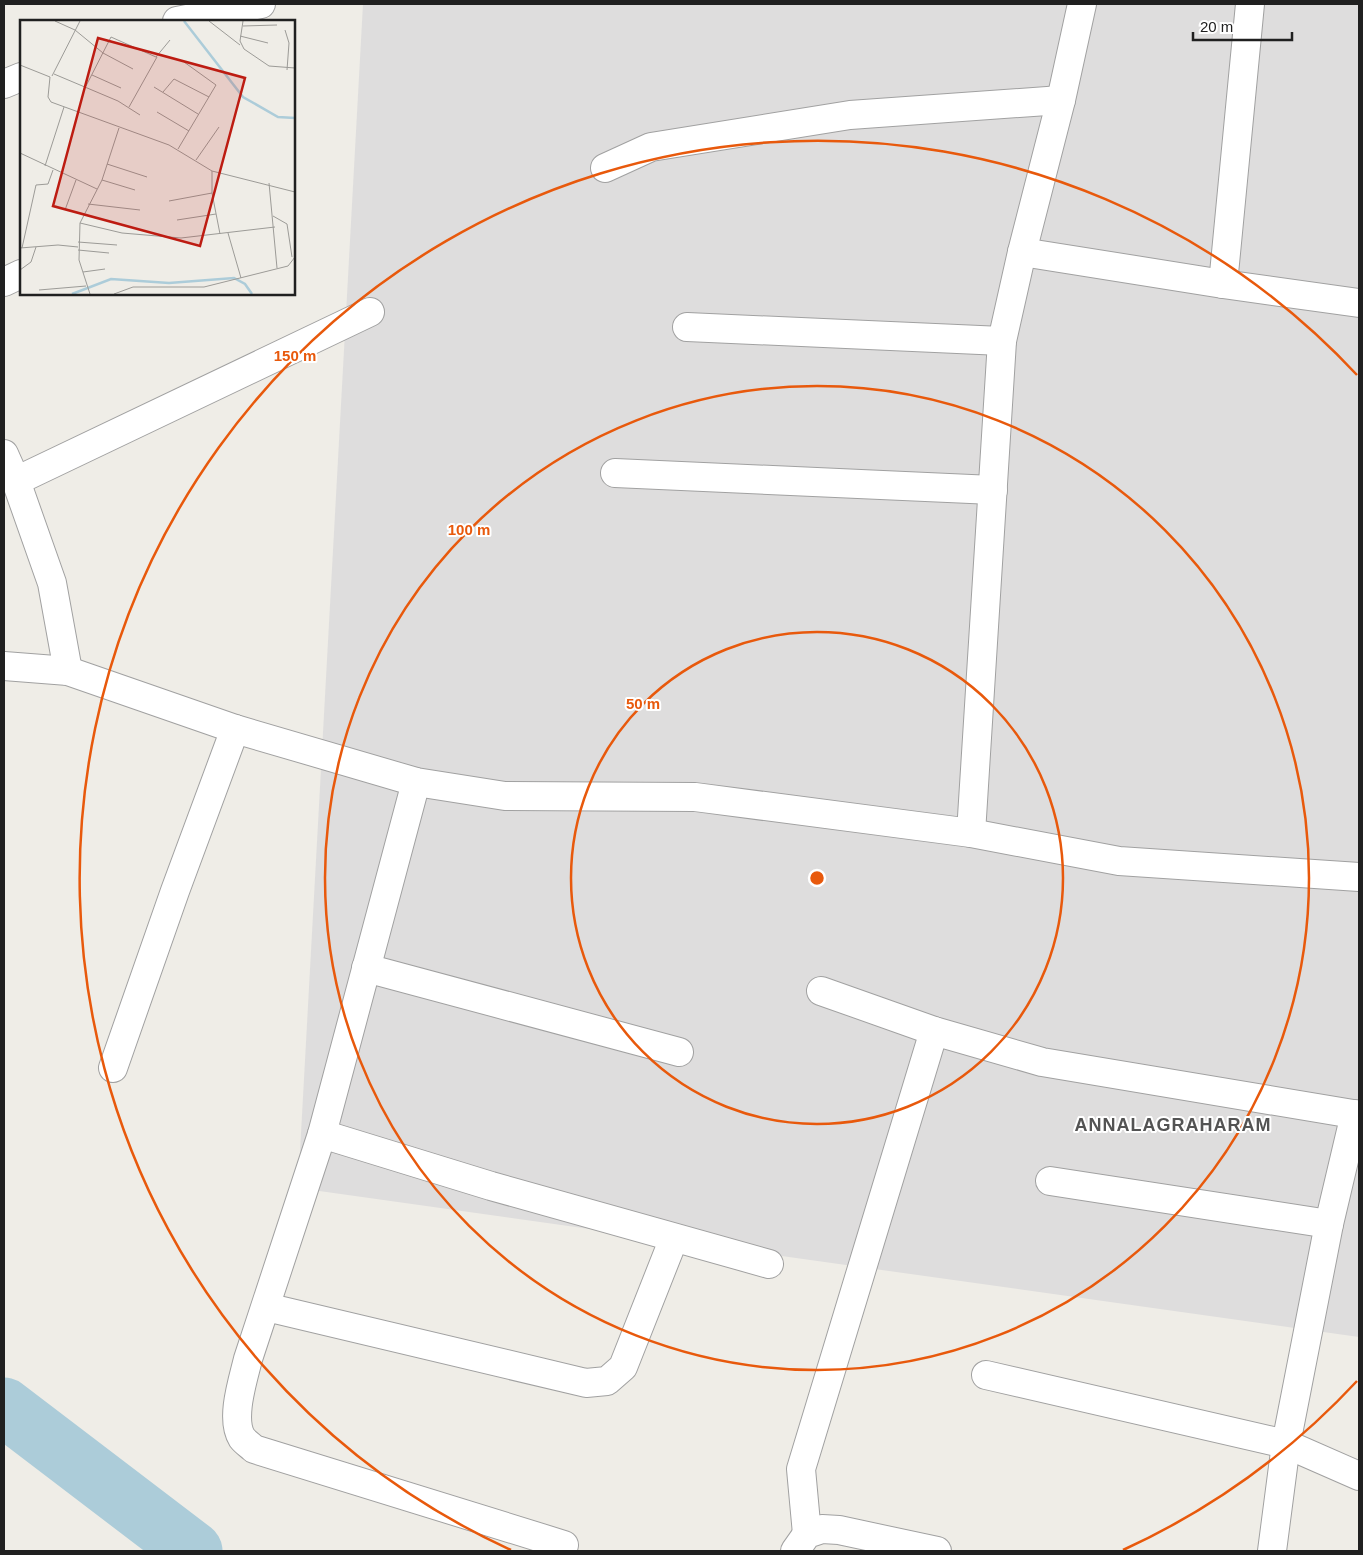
<svg xmlns="http://www.w3.org/2000/svg" width="1363" height="1555" font-family="Arial,sans-serif">
<style>
.residential{fill:#dedddd}
.lines{fill:none;stroke-linecap:round;stroke-linejoin:round}
.river{stroke:#acccd9;stroke-width:59}
.minor-casing{stroke:#a1a1a1;stroke-width:30}
.minor{stroke:#fff;stroke-width:28}
.ring{fill:none;stroke:#e8590c;stroke-width:2.5}
.labels{text-anchor:middle;dominant-baseline:central;stroke-width:4;stroke-linejoin:round;paint-order:stroke}
.district-label{font-size:18px;font-weight:bold;letter-spacing:1px;fill:#535353;stroke:#fff}
.inset-river{fill:none;stroke:#acccd9;stroke-width:2.5}
.inset-road{fill:none;stroke:#9c9b97;stroke-width:1}
.view{fill:#bd1c12;fill-opacity:0.15;stroke:#bd1c12;stroke-width:2.5}
.inset-edge{fill:none;stroke:#202020;stroke-width:2.5}
.centre{fill:#e8590c;stroke:#fff;stroke-width:2.5}
.ring-label{font-size:15px;text-anchor:middle;font-weight:bold;fill:#e8590c;stroke:#fff;stroke-width:4;stroke-linejoin:round;paint-order:stroke}
</style>
<rect width="100%" height="100%" fill="#efede7"/>
<polygon class="residential" points="363,4 1359,4 1359,1337 298,1188"/>
<g class="lines">
<polyline class="river" points="4,1407 193,1551"/>
<defs>
<g id="minor">
<polyline points="177,21 261,4"/>
<polyline points="4,84 21,77"/>
<polyline points="605,168 651,147 850,115 1061,100"/>
<polyline points="1022,252 1223,284 1359,303"/>
<polyline points="4,282 21,274"/>
<polyline points="1223,284 1250,4"/>
<polyline points="687,327 1002,341"/>
<polyline points="4,454 16,481 52,583 68,671"/>
<polyline points="615,473 993,490"/>
<polyline points="16,481 370,312"/>
<polyline points="4,666 68,671 235,729 416,782 505,796 695,797 971,833 1119,861 1359,877"/>
<path d="M 416,782 L 322,1134 L 248,1359 C 243,1380 230,1419 242,1438 C 245,1442 251,1446 254,1449 L 564,1545"/>
<polyline points="971,833 1002,341 1022,252 1061,100 1082,4"/>
<polyline points="366,968 679,1052"/>
<polyline points="821,991 934,1031 1042,1062 1359,1115"/>
<polyline points="113,1068 175,891 235,729"/>
<polyline points="322,1134 491,1186 769,1264"/>
<polyline points="1050,1181 1329,1224"/>
<polyline points="266,1307 586,1383 607,1381 623,1367 674,1238"/>
<polyline points="986,1375 1286,1444 1359,1476"/>
<polyline points="807,1534 801,1469 934,1031"/>
<polyline points="795,1551 807,1534 822,1529 839,1530 937,1551"/>
<polyline points="1272,1551 1286,1444 1329,1224 1355,1114"/>
</g>
</defs>
<use href="#minor" class="minor-casing"/>
<use href="#minor" class="minor"/>
</g>
<g class="ring">
<circle cx="817" cy="878" r="246"/>
<circle cx="817" cy="878" r="492"/>
<path d="M1357 1381A738 738 0 0 1 1123 1550M511 1550A738 738 0 1 1 1357 375"/>
</g>
<g class="labels">
<g class="district-label">
<text x="1173" y="1125">ANNALAGRAHARAM</text>
</g>
</g>
<g transform="translate(20 20)">
<rect width="275" height="275" fill="#efede7"/>
<path class="inset-river" d="M 164,1 L 223,77 L 258,97 L 275,98M 52,274 L 91,259 L 149,263 L 214,258 L 225,264 L 232,274"/>
<path class="inset-road" d="M 35,1 L 55,10 L 83,33 L 113,49M 189,1 L 220,25M 223,1 L 220,21 L 224,29 L 249,46 L 275,48M 223,6 L 257,5M 265,10 L 269,23 L 267,50M 220,16 L 248,23M 0,45 L 30,57 L 28,77 L 31,82 L 149,125 L 192,151 L 275,172M 34,54 L 98,81 L 120,95M 72,55 L 101,68M 32,56 L 60,1M 66,66 L 91,17 L 136,37 L 150,20M 134,67 L 178,94M 143,72 L 154,59 L 189,77M 109,87 L 137,37M 137,92 L 169,111M 158,129 L 196,65 L 164,42M 0,133 L 77,169M 176,140 L 199,107M 87,144 L 127,157M 25,146 L 44,87M 192,151 L 192,173 L 200,214M 82,160 L 115,170M 249,163 L 257,248M 149,181 L 192,173M 68,184 L 120,190M 45,190 L 56,160M 253,196 L 267,204 L 272,237M 157,200 L 196,194M 60,203 L 102,213 L 161,218 L 255,207M 208,213 L 221,258M 58,222 L 97,225M 0,228 L 38,225 L 58,227M 2,228 L 16,165 L 28,164 L 33,150M 58,230 L 89,233M 0,250 L 11,242 L 16,227M 63,252 L 85,249M 19,270 L 66,266M 70,274 L 59,240 L 60,203 L 82,160 L 99,108M 94,274 L 113,267 L 184,267 L 268,246 L 275,237"/>
<path class="view" d="M 78,18 L 225,58 L 180,226 L 33,186 Z"/>
<rect width="275" height="275" class="inset-edge"/>
</g>
<circle cx="817" cy="878" r="8" class="centre"/>
<g class="ring-label">
<text x="295" y="361">150 m</text>
<text x="469" y="535">100 m</text>
<text x="643" y="709">50 m</text>
</g>
<rect width="1363" height="1555" fill="none" stroke="#202020" stroke-width="10"/>
<path d="M1193 32v8h99v-8" fill="none" stroke="#202020" stroke-width="2.5"/>
<text x="1200" y="32" font-size="15" fill="#202020" stroke="#ffffff" stroke-width="4" paint-order="stroke">20 m</text>
</svg>
